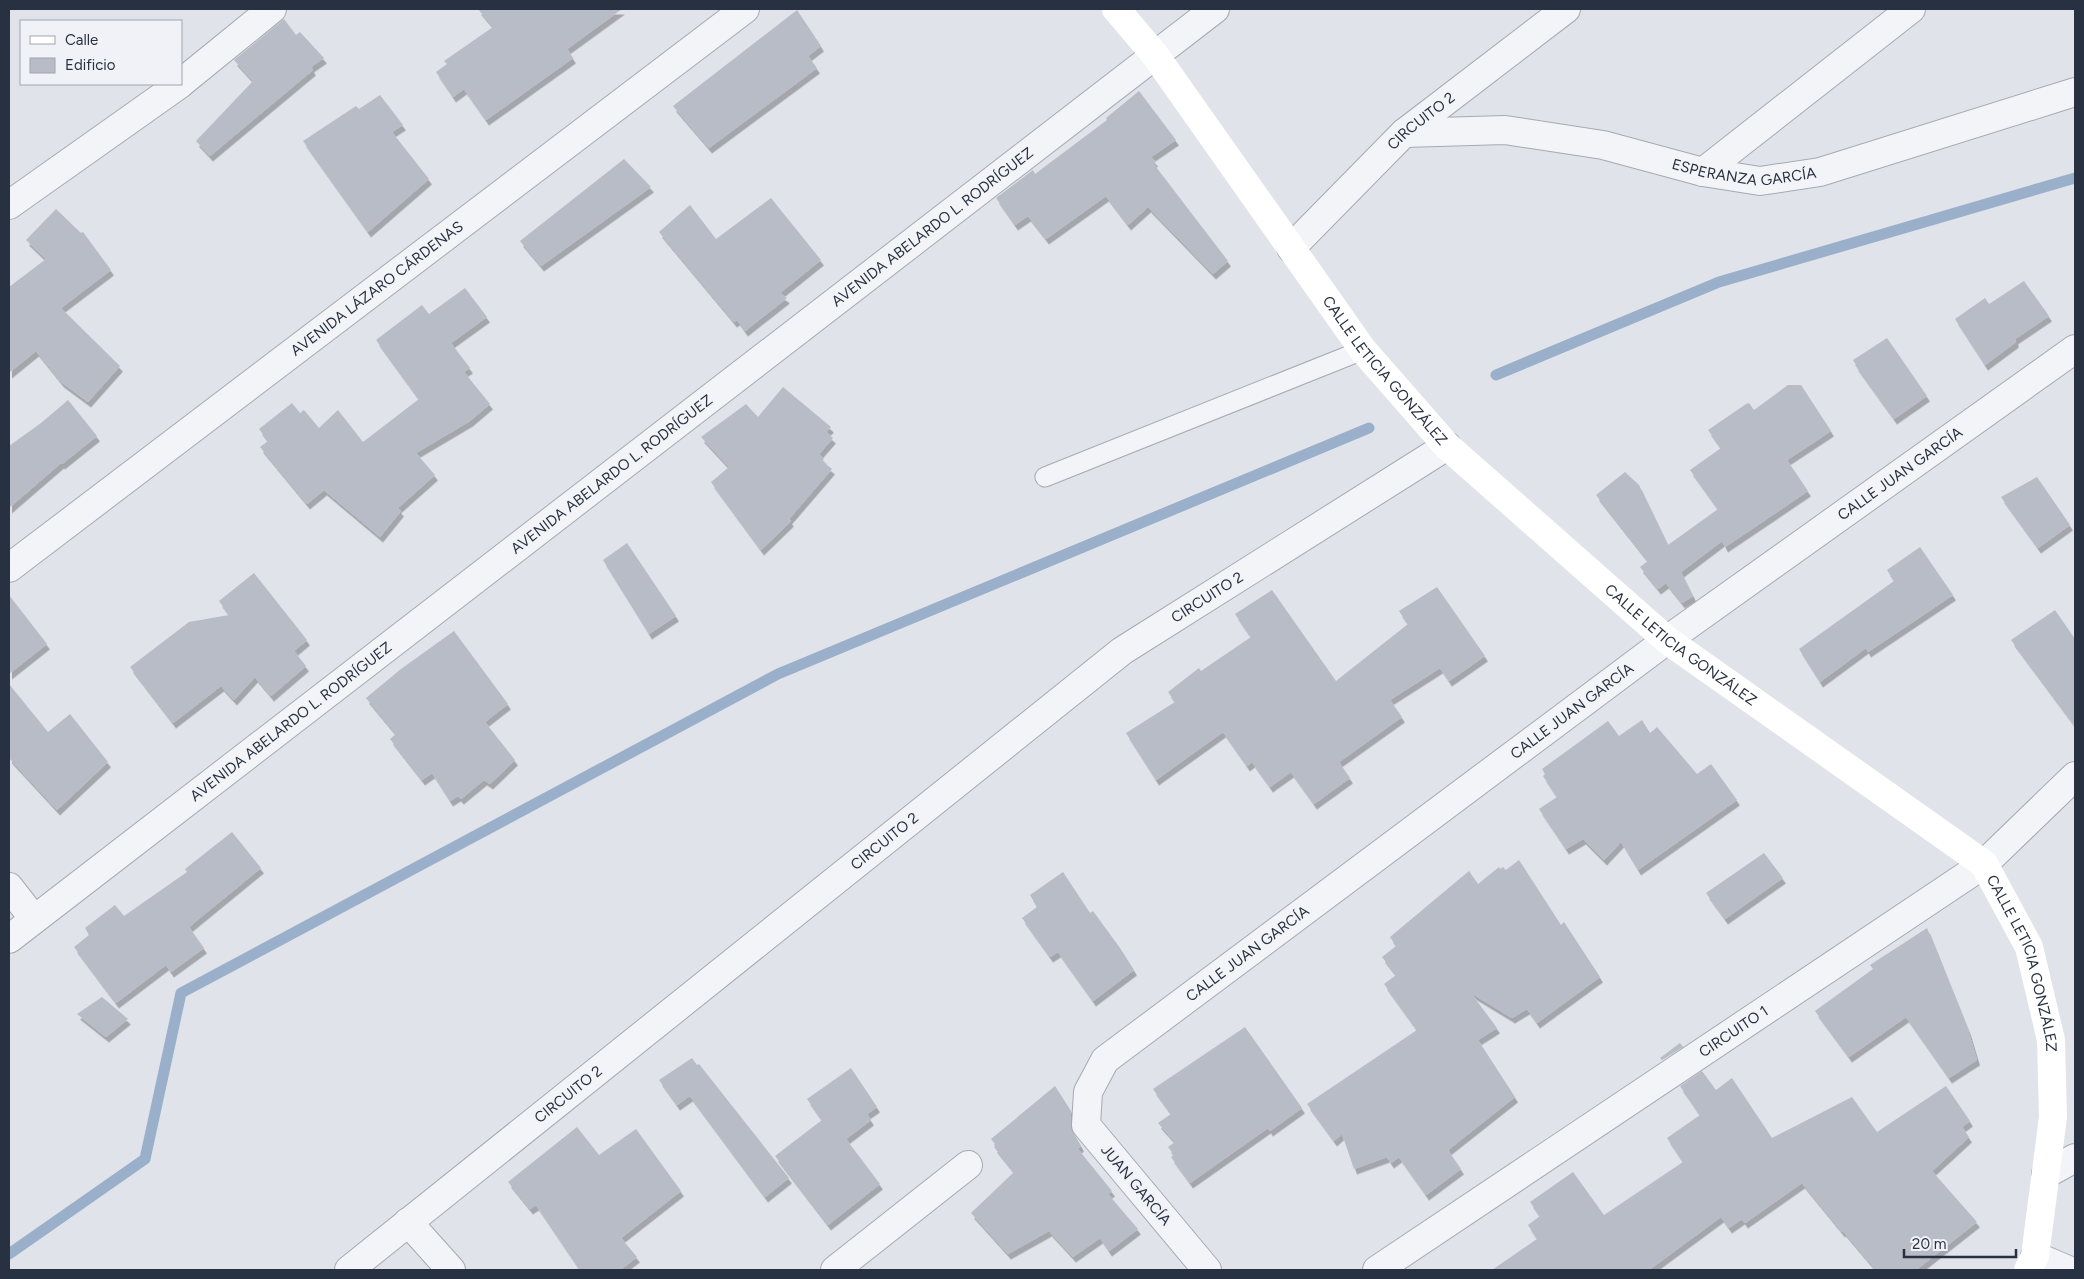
<svg xmlns="http://www.w3.org/2000/svg" width="2084" height="1279" font-family="Figtree,sans-serif">
<style>
.lines{fill:none;stroke-linecap:round;stroke-linejoin:round}
.stream{stroke:#9ab0ca;stroke-width:11}
.building{fill:#b7bcc6;filter:url(#shadow)}
.lane-casing{stroke:#a5aab3;stroke-width:21}
.street-casing{stroke:#a5aab3;stroke-width:30}
.lane{stroke:#f3f4f7;stroke-width:19}
.street{stroke:#f3f4f7;stroke-width:28}
.secondary{stroke:#fff;stroke-width:28}
.labels{text-anchor:middle;dominant-baseline:central;stroke-width:5;stroke-linejoin:round;paint-order:stroke}
.street-label{font-size:15px;fill:#283141;stroke:#f0f2f7}
</style>
<defs>
<filter id="shadow"><feDropShadow dx="3" dy="5.5" stdDeviation="0" flood-color="#0004"/></filter>
</defs>
<rect width="100%" height="100%" fill="#e0e3e9"/>
<g class="lines">
<g class="stream">
<polyline points="1496,375 1719,282 2075,178"/>
<polyline points="9,1254 145,1159 181,993 778,674 1369,428"/>
</g>
</g>
<g class="building">
<polygon points="478,9 622,9 567,49 573,58 486,120 464,89 453,97 436,72 447,64 444,61 493,27"/>
<polygon points="797,10 821,46 808,56 817,68 709,148 673,106"/>
<polygon points="284,19 296,35 300,32 324,58 311,67 313,70 210,156 196,141 253,81 234,60"/>
<polygon points="1139,91 1176,140 1151,157 1155,161 1153,163 1228,261 1213,274 1148,207 1128,225 1106,196 1046,239 1028,216 1015,225 996,198 1033,170 1035,174 1107,120 1106,118"/>
<polygon points="380,95 403,125 392,132 429,179 368,232 303,141 356,106 359,109"/>
<polygon points="624,159 651,187 541,266 520,241"/>
<polygon points="771,198 821,260 780,293 787,298 745,331 737,320 734,322 659,232 690,205 716,239"/>
<polygon points="56,209 81,233 83,232 111,270 61,308 120,366 88,402 61,382 36,351 9,373 9,287 46,259 26,240"/>
<polygon points="2024,281 2049,316 2015,339 2016,342 1985,365 1955,319 1985,298 1989,304"/>
<polygon points="465,288 487,317 451,343 470,368 464,372 490,404 470,421 416,453 435,475 398,508 401,511 380,537 324,490 307,504 260,447 268,441 259,429 292,403 300,413 304,410 319,428 338,410 363,442 419,399 376,340 422,305 429,314"/>
<polygon points="1887,338 1927,396 1894,419 1855,365 1856,365 1853,360"/>
<polygon points="1788,385 1801,385 1831,431 1787,460 1808,491 1725,547 1722,541 1681,572 1693,596 1682,603 1666,583 1658,589 1640,567 1648,561 1596,495 1625,472 1639,485 1668,545 1718,509 1690,470 1721,448 1708,430 1746,404 1749,403 1754,410"/>
<polygon points="783,387 831,427 826,432 833,438 819,454 824,459 822,461 832,469 789,519 791,521 761,550 711,482 729,467 701,437 746,404 758,417"/>
<polygon points="68,400 97,436 62,464 61,463 9,508 9,446 41,423"/>
<polygon points="2037,477 2070,525 2038,548 2001,497"/>
<polygon points="627,543 676,616 649,634 603,560"/>
<polygon points="1920,547 1953,595 1868,652 1866,648 1820,682 1799,649 1894,581 1887,570"/>
<polygon points="254,573 307,640 294,651 306,666 271,696 255,677 234,700 221,686 173,723 130,667 189,622 229,615 219,601"/>
<polygon points="1437,587 1485,656 1449,681 1440,668 1390,700 1402,717 1339,762 1350,778 1314,804 1291,772 1270,787 1252,762 1247,766 1223,732 1156,780 1126,733 1175,702 1168,692 1199,668 1201,671 1251,637 1235,614 1272,590 1336,681 1408,624 1399,611"/>
<polygon points="9,595 47,644 9,674"/>
<polygon points="2055,610 2075,639 2075,726 2011,640"/>
<polygon points="454,631 508,704 485,722 515,760 490,784 484,780 461,799 458,796 450,801 432,773 422,780 390,739 396,734 366,698 401,669"/>
<polygon points="9,684 48,732 70,714 108,762 57,810 9,758"/>
<polygon points="1642,720 1650,733 1657,727 1697,774 1711,764 1737,800 1638,870 1621,842 1604,860 1583,839 1566,849 1539,809 1557,797 1543,776 1545,774 1542,769 1608,721 1619,736"/>
<polygon points="232,832 261,868 189,927 204,948 171,972 166,965 116,1003 74,947 89,935 85,928 115,905 124,916 187,872 185,869"/>
<polygon points="1764,853 1783,878 1725,919 1706,893"/>
<polygon points="1519,860 1561,925 1564,922 1600,977 1537,1023 1527,1009 1512,1018 1471,993 1497,1028 1478,1040 1515,1097 1448,1150 1461,1169 1426,1195 1399,1157 1391,1163 1387,1157 1354,1169 1342,1134 1334,1141 1307,1104 1417,1030 1384,984 1396,975 1382,957 1396,946 1390,937 1469,871 1478,884 1499,867 1500,869 1503,867 1506,870"/>
<polygon points="1063,872 1090,913 1093,911 1120,948 1134,970 1093,1001 1058,952 1050,957 1022,918 1037,907 1030,895"/>
<polygon points="1927,928 1968,1030 1977,1060 1949,1078 1906,1017 1849,1057 1815,1011 1873,969 1870,965"/>
<polygon points="102,997 128,1019 106,1037 77,1014"/>
<polygon points="1245,1027 1302,1108 1270,1131 1268,1128 1190,1183 1171,1157 1174,1155 1168,1147 1175,1142 1158,1123 1171,1114 1153,1089"/>
<polygon points="1680,1043 1683,1047 1662,1060 1660,1058"/>
<polygon points="692,1058 697,1065 699,1064 789,1178 765,1197 690,1096 677,1105 659,1080"/>
<polygon points="851,1068 877,1107 867,1114 871,1120 846,1139 880,1184 828,1225 775,1156 822,1120 807,1099"/>
<polygon points="1702,1071 1716,1090 1732,1078 1772,1138 1852,1097 1877,1132 1946,1086 1970,1121 1962,1127 1969,1137 1932,1171 1977,1222 1916,1270 1876,1270 1843,1231 1842,1232 1802,1183 1745,1223 1742,1219 1729,1228 1721,1217 1649,1270 1492,1270 1537,1239 1528,1225 1540,1216 1530,1202 1573,1172 1604,1215 1683,1162 1667,1138 1700,1115 1680,1086"/>
<polygon points="1055,1086 1071,1111 1070,1125 1074,1134 1081,1146 1078,1149 1112,1191 1108,1194 1138,1229 1109,1251 1100,1238 1073,1257 1049,1231 1008,1254 971,1213 1014,1172 994,1147 996,1145 991,1139"/>
<polygon points="577,1127 599,1155 636,1129 681,1191 621,1238 637,1257 620,1270 580,1270 536,1205 530,1209 508,1182"/>
</g>
<g class="lines">
<defs>
<polyline id="lane" points="1045,477 1363,350"/>
<g id="street">
<polyline points="181,83 272,9"/>
<path id="s1" d="M 1404,133 L 1505,130 L 1603,145 L 1703,172 L 1760,181 L 1820,172 L 2075,92"/>
<polyline points="1703,172 1911,9"/>
<polyline points="9,205 180,84"/>
<path id="s2" d="M 1291,248 L 1404,133 L 1566,9"/>
<path id="s3" d="M 9,568 L 745,9"/>
<polyline points="9,887 34,919"/>
<path id="s4" d="M 9,939 L 1215,9"/>
<polyline points="2046,1174 2075,1158"/>
<polyline points="408,1222 451,1270"/>
<polyline points="2035,1256 2068,1270"/>
<path id="s5" d="M 349,1270 L 1122,651 L 1447,446"/>
<polyline points="835,1270 968,1165"/>
<path id="s6" d="M 1207,1270 L 1086,1125 L 1088,1092 L 1105,1060 L 1667,640 L 2075,349"/>
<path id="s7" d="M 1377,1270 L 1984,864 L 2075,776"/>
</g>
</defs>
<use href="#lane" class="lane-casing"/>
<use href="#street" class="street-casing"/>
<use href="#lane" class="lane"/>
<use href="#street" class="street"/>
<path class="secondary" id="s8" d="M 1116,9 L 1155,55 L 1363,350 L 1447,446 L 1667,640 L 1984,864 L 2029,947 L 2051,1040 L 2053,1117 L 2035,1256 L 2028,1270"/>
</g>
<g class="labels">
<g class="street-label">
<text stroke="none"><textPath href="#s2" startOffset="182">CIRCUITO 2</textPath></text>
<text stroke="none"><textPath href="#s1" startOffset="345">ESPERANZA GARCÍA</textPath></text>
<text stroke="none"><textPath href="#s4" startOffset="1166">AVENIDA ABELARDO L. RODRÍGUEZ</textPath></text>
<text stroke="none"><textPath href="#s3" startOffset="462">AVENIDA LÁZARO CÁRDENAS</textPath></text>
<text stroke="none"><textPath href="#s8" startOffset="451">CALLE LETICIA GONZÁLEZ</textPath></text>
<text stroke="none"><textPath href="#s4" startOffset="761">AVENIDA ABELARDO L. RODRÍGUEZ</textPath></text>
<text stroke="none"><textPath href="#s6" startOffset="1246">CALLE JUAN GARCÍA</textPath></text>
<text stroke="none"><textPath href="#s5" startOffset="1091">CIRCUITO 2</textPath></text>
<text stroke="none"><textPath href="#s8" startOffset="856">CALLE LETICIA GONZÁLEZ</textPath></text>
<text stroke="none"><textPath href="#s6" startOffset="841">CALLE JUAN GARCÍA</textPath></text>
<text stroke="none"><textPath href="#s4" startOffset="356">AVENIDA ABELARDO L. RODRÍGUEZ</textPath></text>
<text stroke="none"><textPath href="#s5" startOffset="686">CIRCUITO 2</textPath></text>
<text stroke="none"><textPath href="#s6" startOffset="436">CALLE JUAN GARCÍA</textPath></text>
<text stroke="none"><textPath href="#s8" startOffset="1338">CALLE LETICIA GONZÁLEZ</textPath></text>
<text stroke="none"><textPath href="#s7" startOffset="429">CIRCUITO 1</textPath></text>
<text stroke="none"><textPath href="#s5" startOffset="281">CIRCUITO 2</textPath></text>
<text transform="translate(1136 1185) rotate(50)">JUAN GARCÍA</text>
</g>
</g>
<rect width="2084" height="1279" fill="none" stroke="#283141" stroke-width="20"/>
<rect x="20" y="20" width="162" height="65" fill="#f0f2f7" stroke="#a0a5ae"/>
<rect x="30" y="36" width="25" height="8" fill="#ffffff" stroke="#a0a5ae"/>
<text x="65" y="45" font-size="15" fill="#283141">Calle</text>
<rect x="30" y="58" width="25" height="15" fill="#b7bcc6" stroke="#a0a5ae"/>
<text x="65" y="70" font-size="15" fill="#283141">Edificio</text>
<path d="M1904 1249v8h112v-8" fill="none" stroke="#283141" stroke-width="2.5"/>
<text x="1912" y="1249" font-size="15" fill="#283141" stroke="#f0f2f7" stroke-width="4" paint-order="stroke">20 m</text>
</svg>
